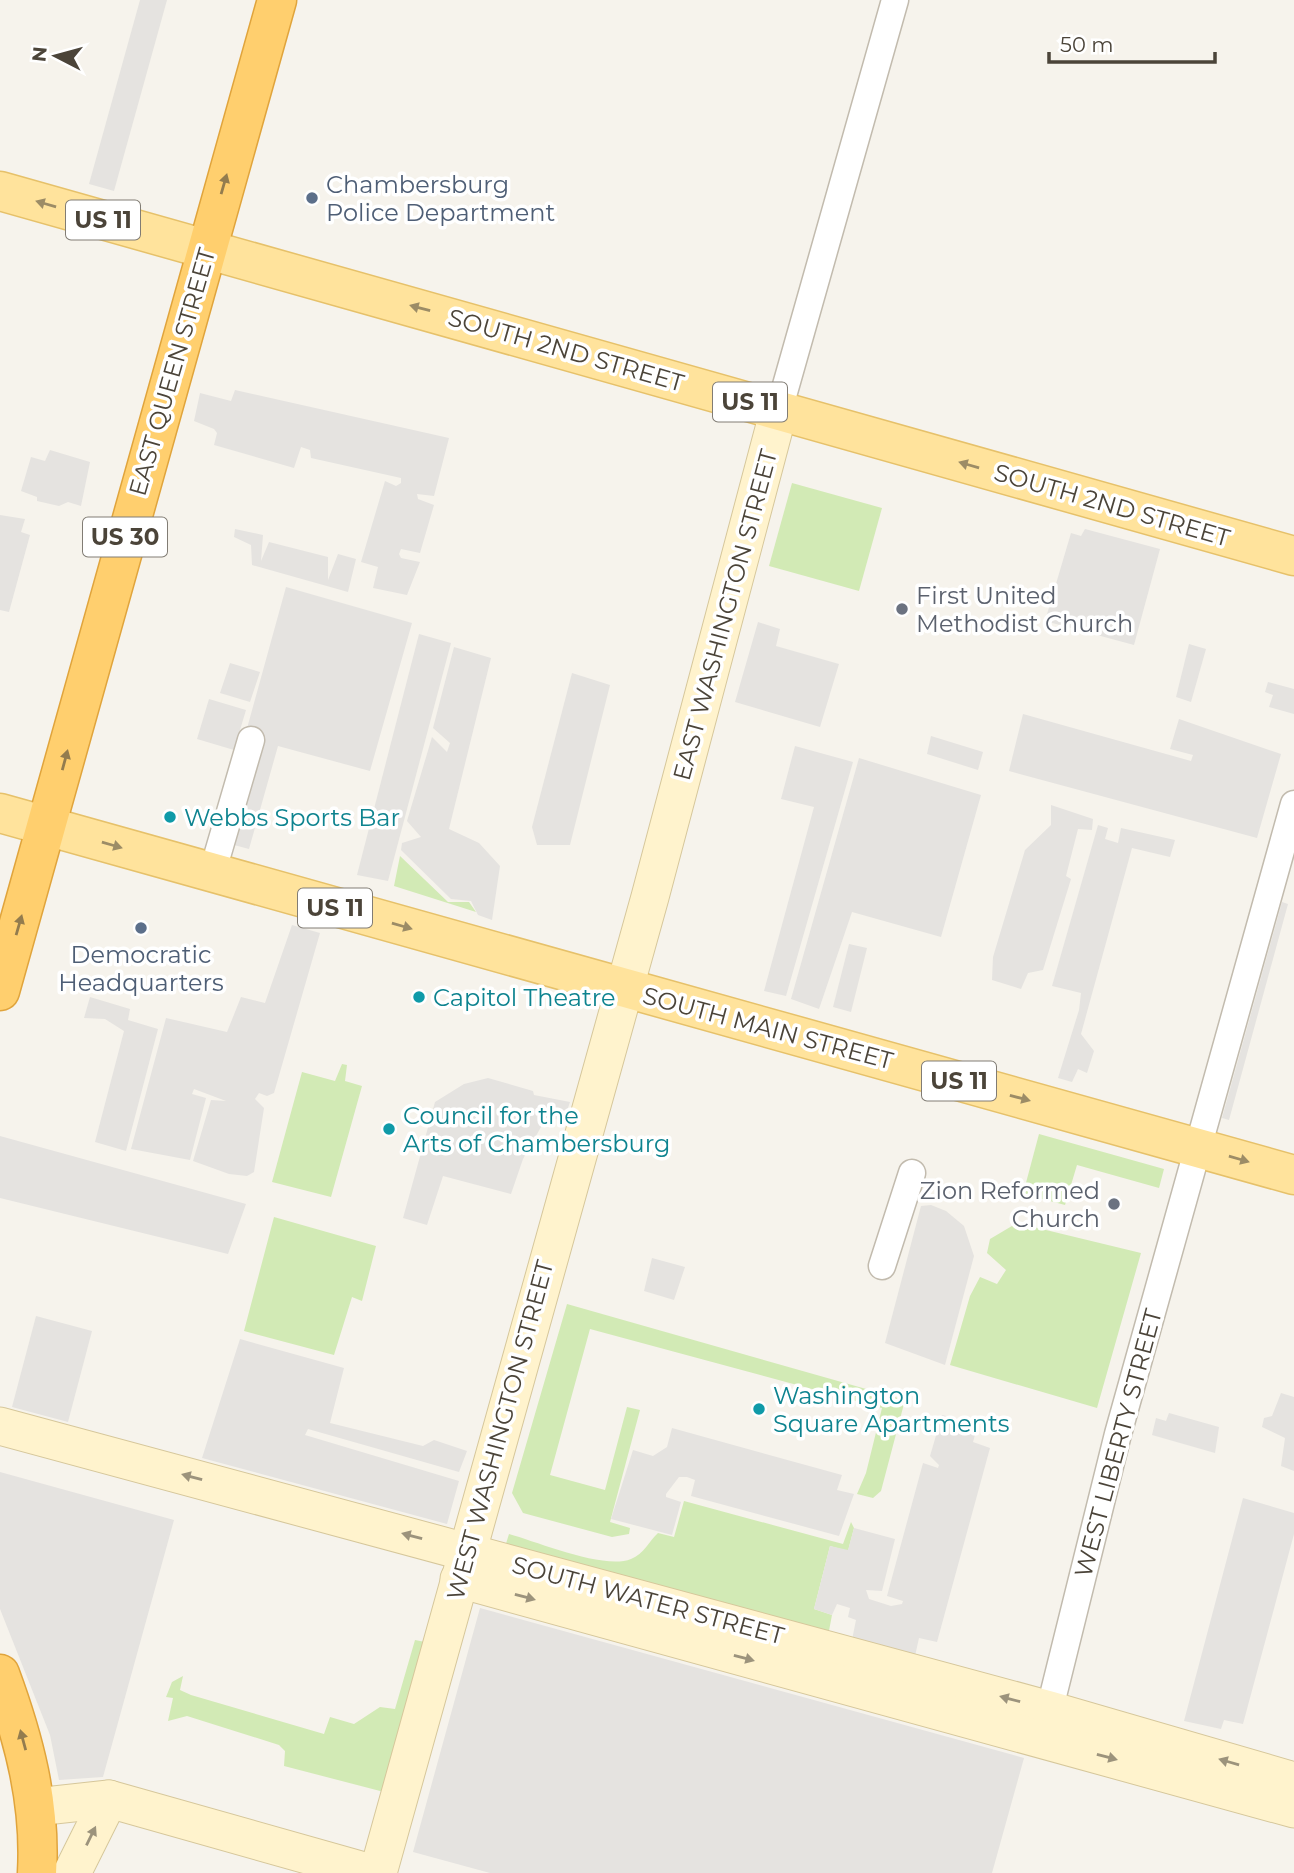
<svg xmlns="http://www.w3.org/2000/svg" width="1294" height="1873" font-family="Montserrat,sans-serif">
<style>
.green{fill:#d2eab5}
.parking{fill:#e5e3e0}
.lines{fill:none;stroke-linecap:round;stroke-linejoin:round}
.street-casing{stroke:#c2bbae;stroke-width:29}
.secondary-casing{stroke:#d6c79b;stroke-width:39}
.primary-casing{stroke:#e6c16a;stroke-width:41}
.highway-casing{stroke:#e0a43c;stroke-width:41}
.street{stroke:#fff;stroke-width:26}
.secondary{stroke:#fff3cd;stroke-width:37}
.primary{stroke:#ffe39c;stroke-width:38}
.highway{stroke:#ffcf6e;stroke-width:38}
.oneway{fill:#937c4e}
.oneway2{fill:#9c8c66}
.oneway3{fill:#9c937c}
.service-dot{fill:#5c6f8a;stroke:#fff;stroke-width:2.5}
.worship-dot{fill:#6b7280;stroke:#fff;stroke-width:2.5}
.culture-dot{fill:#0f9aa8;stroke:#fff;stroke-width:2.5}
.labels{text-anchor:middle;dominant-baseline:central;stroke-width:7;stroke-linejoin:round;paint-order:stroke}
.shield{fill:#fff;stroke:#817c74;stroke-width:2}
.shield-label{font-size:23px;font-weight:bold;fill:#4b4439}
.service-label{font-size:24px;fill:#4e5e75;stroke:#fff;text-anchor:start}
.street-label{font-size:24px;fill:#4b4439;stroke:#fff}
.worship-label{font-size:24px;fill:#5b616d;stroke:#fff;text-anchor:start}
.culture-label{font-size:24px;fill:#0d838f;stroke:#fff;text-anchor:start}
</style>
<rect width="100%" height="100%" fill="#f6f3ec"/>
<g class="green">
<polygon points="792,483 882,508 859,591 769,566"/>
<polygon points="400,856 448,902 469,902 476,912 394,886"/>
<polygon points="342,1064 347,1065 345,1081 362,1086 331,1197 272,1182 302,1072 335,1081"/>
<polygon points="1039,1134 1164,1169 1159,1188 1077,1165 1065,1205 1023,1194"/>
<polygon points="274,1217 376,1246 362,1301 352,1297 334,1355 244,1331"/>
<polygon points="1017,1223 1141,1253 1097,1408 950,1365 970,1296 980,1277 997,1284 1006,1270 987,1253 990,1239"/>
<polygon points="567,1304 905,1400 881,1491 873,1498 857,1494 866,1473 882,1408 590,1329 550,1475 605,1490 627,1407 640,1410 610,1522 630,1528 629,1534 612,1537 523,1513 512,1493"/>
<path d="M 684,1501 L 843,1544 L 851,1522 L 854,1528 L 848,1551 L 830,1546 L 814,1609 L 832,1615 L 828,1636 L 504,1550 L 509,1534 C 538,1542 604,1570 631,1559 C 644,1554 649,1541 658,1533 L 674,1537 Z"/>
<polygon points="415,1640 425,1642 384,1792 284,1766 285,1751 279,1745 187,1716 168,1721 173,1698 166,1697 172,1682 183,1676 180,1690 191,1695 324,1734 330,1717 354,1724 380,1707 395,1709"/>
</g>
<g class="parking">
<polygon points="140,0 167,0 114,191 89,184"/>
<polygon points="235,390 449,438 434,496 417,494 418,499 434,505 420,553 401,549 399,554 401,558 420,562 407,595 373,588 378,567 361,562 385,481 396,486 401,483 401,478 311,458 310,450 301,447 294,468 214,445 217,433 214,429 194,421 200,393 231,401"/>
<polygon points="50,450 90,462 81,506 68,502 59,506 37,501 37,497 21,491 31,457 45,461"/>
<polygon points="0,515 25,519 21,532 30,535 9,612 0,610"/>
<polygon points="235,529 263,535 261,561 269,542 328,557 328,580 338,554 356,559 348,592 252,565 251,545 234,537"/>
<polygon points="1085,529 1160,549 1134,645 1045,621 1071,533 1081,536"/>
<polygon points="286,587 412,623 370,771 278,746 249,849 234,845 264,738 246,732"/>
<polygon points="758,622 780,629 776,646 839,664 820,727 735,702"/>
<polygon points="419,634 451,643 388,881 357,875"/>
<polygon points="1189,644 1206,649 1191,702 1176,697"/>
<polygon points="454,647 491,658 449,829 479,843 500,866 492,920 478,915 471,901 451,899 401,850 402,843 421,837 407,821 432,737 447,752 450,743 433,728"/>
<polygon points="230,663 260,672 250,702 220,693"/>
<polygon points="572,673 610,685 570,845 537,845 532,827"/>
<polygon points="1268,682 1294,689 1294,714 1269,707 1273,695 1265,692"/>
<polygon points="209,699 246,710 234,750 197,739"/>
<polygon points="1023,714 1191,761 1193,755 1170,749 1179,719 1281,754 1257,838 1009,771"/>
<polygon points="931,736 983,752 978,770 927,754"/>
<polygon points="795,746 853,762 786,996 764,991 814,807 781,799"/>
<polygon points="859,758 981,795 941,937 852,912 819,1009 791,999"/>
<polygon points="1051,805 1093,819 1092,830 1078,829 1066,876 1071,879 1043,970 1028,973 1021,989 992,980 993,957 1025,850 1051,825"/>
<polygon points="1098,825 1108,828 1105,839 1118,843 1121,828 1175,840 1170,857 1132,848 1081,1034 1094,1051 1087,1073 1078,1069 1072,1082 1058,1078 1079,1010 1081,993 1052,986"/>
<polygon points="1282,902 1288,904 1229,1120 1222,1118"/>
<polygon points="292,925 320,933 274,1093 267,1096 259,1093 255,1099 264,1108 254,1172 247,1176 229,1174 193,1161 211,1100 226,1101 194,1089 192,1094 206,1098 190,1160 131,1149 166,1018 227,1032 241,997 265,1003"/>
<polygon points="849,944 867,948 851,1012 833,1007"/>
<polygon points="90,997 130,1009 128,1020 158,1029 126,1151 95,1142 124,1031 105,1019 84,1018"/>
<polygon points="488,1078 533,1091 534,1095 570,1102 564,1120 554,1119 541,1127 523,1159 511,1194 443,1176 427,1225 403,1218 435,1102 464,1084"/>
<polygon points="0,1136 246,1204 228,1254 0,1198"/>
<polygon points="931,1205 946,1211 964,1226 974,1256 945,1365 885,1343 921,1206"/>
<polygon points="652,1258 685,1267 674,1300 644,1291"/>
<polygon points="36,1316 92,1331 68,1422 12,1407"/>
<polygon points="240,1339 344,1368 330,1423 423,1446 434,1440 467,1451 459,1472 308,1429 305,1435 459,1481 447,1524 202,1458"/>
<polygon points="1281,1393 1294,1397 1294,1471 1281,1466 1285,1438 1262,1427 1264,1418 1272,1416"/>
<polygon points="1169,1413 1219,1427 1215,1453 1152,1435 1156,1418 1166,1421"/>
<polygon points="942,1415 978,1424 973,1442 990,1448 937,1642 919,1638 915,1656 852,1640 856,1620 848,1617 850,1608 837,1604 832,1615 814,1609 830,1546 848,1550 854,1528 895,1539 882,1591 866,1590 869,1599 891,1606 902,1604 903,1601 887,1596 923,1463 938,1468 939,1465 930,1456"/>
<polygon points="672,1428 842,1475 837,1490 854,1494 839,1536 691,1496 695,1480 687,1477 679,1477 666,1494 666,1497 681,1502 672,1535 611,1519 633,1450 653,1456 667,1447"/>
<polygon points="0,1472 174,1520 103,1777 59,1780 50,1735 0,1609"/>
<polygon points="1243,1498 1294,1513 1294,1534 1243,1724 1224,1720 1221,1729 1184,1721"/>
<polygon points="480,1608 1024,1758 992,1873 490,1873 413,1852"/>
</g>
<g class="lines">
<defs>
<g id="street">
<polyline points="779,410 895,0"/>
<polyline points="218,853 251,740"/>
<polyline points="882,1266 912,1173"/>
<polyline points="1045,1728 1118,1434 1294,804"/>
</g>
<g id="secondary">
<polyline points="0,1426 1050,1710 1294,1781"/>
<polyline points="459,1579 1294,1809"/>
<polyline points="36,1807 109,1799 371,1873"/>
<polyline points="72,1873 109,1799"/>
<polyline points="378,1873 650,897 779,410"/>
</g>
<g id="primary">
<polyline points="0,191 1294,556"/>
<polyline points="0,813 1294,1175"/>
</g>
<g id="highway">
<polyline points="0,991 277,0"/>
<path d="M 0,1674 C 24,1739 41,1803 37,1873"/>
</g>
</defs>
<use href="#street" class="street-casing"/>
<use href="#secondary" class="secondary-casing"/>
<use href="#primary" class="primary-casing"/>
<use href="#highway" class="highway-casing"/>
<use href="#street" class="street"/>
<use href="#secondary" class="secondary"/>
<use href="#primary" class="primary"/>
<use href="#highway" class="highway"/>
</g>
<defs><path id="oneway-solid" d="M-6-.8H1V-3.2L6.5 0L1 3.2V.8H-6Z" transform="scale(1.75)"/></defs>
<g class="oneway">
<use href="#oneway-solid" transform="translate(224 184) rotate(-74)"/>
<use href="#oneway-solid" transform="translate(65 760) rotate(-75)"/>
<use href="#oneway-solid" transform="translate(19 925) rotate(-74)"/>
<use href="#oneway-solid" transform="translate(23 1740) rotate(-105)"/>
</g>
<g class="oneway2">
<use href="#oneway-solid" transform="translate(46 204) rotate(-164)"/>
<use href="#oneway-solid" transform="translate(420 308) rotate(-165)"/>
<use href="#oneway-solid" transform="translate(969 465) rotate(-164)"/>
<use href="#oneway-solid" transform="translate(112 845) rotate(16)"/>
<use href="#oneway-solid" transform="translate(402 926) rotate(16)"/>
<use href="#oneway-solid" transform="translate(1020 1098) rotate(15)"/>
<use href="#oneway-solid" transform="translate(1239 1159) rotate(16)"/>
</g>
<g class="oneway3">
<use href="#oneway-solid" transform="translate(192 1477) rotate(-165)"/>
<use href="#oneway-solid" transform="translate(412 1536) rotate(-165)"/>
<use href="#oneway-solid" transform="translate(525 1597) rotate(15)"/>
<use href="#oneway-solid" transform="translate(744 1658) rotate(15)"/>
<use href="#oneway-solid" transform="translate(1010 1699) rotate(-165)"/>
<use href="#oneway-solid" transform="translate(1107 1757) rotate(15)"/>
<use href="#oneway-solid" transform="translate(1229 1762) rotate(-164)"/>
<use href="#oneway-solid" transform="translate(91 1836) rotate(-64)"/>
</g>
<g class="service-dot">
<circle cx="312" cy="198" r="7"/>
<circle cx="141" cy="928" r="7"/>
</g>
<g class="worship-dot">
<circle cx="902" cy="609" r="7"/>
<circle cx="1114" cy="1204" r="7"/>
</g>
<g class="culture-dot">
<circle cx="170" cy="817" r="7"/>
<circle cx="419" cy="997" r="7"/>
<circle cx="389" cy="1129" r="7"/>
<circle cx="759" cy="1409" r="7"/>
</g>
<g class="labels">
<g class="shield">
<rect x="66" y="200.5" width="74" height="39" rx="5"/>
<rect x="713" y="382.5" width="74" height="39" rx="5"/>
<rect x="83" y="517.5" width="84" height="39" rx="5"/>
<rect x="298" y="888.5" width="74" height="39" rx="5"/>
<rect x="922" y="1061.5" width="74" height="39" rx="5"/>
</g>
<g class="shield-label">
<text x="103" y="220">US 11</text>
<text x="750" y="402">US 11</text>
<text x="125" y="537">US 30</text>
<text x="335" y="908">US 11</text>
<text x="959" y="1081">US 11</text>
</g>
<g class="service-label">
<text x="326" y="184">Chambersburg<tspan x="326" dy="28">Police Department</tspan></text>
<text x="141" y="954" text-anchor="middle">Democratic<tspan x="141" dy="28">Headquarters</tspan></text>
</g>
<g class="street-label">
<text transform="translate(566 350) rotate(16)">SOUTH 2ND STREET</text>
<text transform="translate(172 372) rotate(-74)">EAST QUEEN STREET</text>
<text transform="translate(1112 505) rotate(16)">SOUTH 2ND STREET</text>
<text transform="translate(725 615) rotate(-75)">EAST WASHINGTON STREET</text>
<text transform="translate(768 1028) rotate(15)">SOUTH MAIN STREET</text>
<text transform="translate(500 1430) rotate(-75)">WEST WASHINGTON STREET</text>
<text transform="translate(1118 1443) rotate(-75)">WEST LIBERTY STREET</text>
<text transform="translate(648 1600) rotate(15)">SOUTH WATER STREET</text>
</g>
<g class="worship-label">
<text x="916" y="595">First United<tspan x="916" dy="28">Methodist Church</tspan></text>
<text x="1100" y="1190" text-anchor="end">Zion Reformed<tspan x="1100" dy="28">Church</tspan></text>
</g>
<g class="culture-label">
<text x="184" y="817">Webbs Sports Bar</text>
<text x="433" y="997">Capitol Theatre</text>
<text x="403" y="1115">Council for the<tspan x="403" dy="28">Arts of Chambersburg</tspan></text>
<text x="773" y="1395">Washington<tspan x="773" dy="28">Square Apartments</tspan></text>
</g>
</g>
<g transform="translate(56 56) rotate(276)" stroke="#ffffff" stroke-width="5" paint-order="stroke">
<path d="M0-5L12 26L0 18L-12 26Z" fill="#4b4439"/>
<text y="-10" font-size="19" font-weight="bold" text-anchor="middle" fill="#4b4439">N</text>
</g>
<path d="M1049 52v10h166v-10" fill="none" stroke="#4b4439" stroke-width="3.5"/>
<text x="1060" y="52" font-size="21" fill="#4b4439" stroke="#ffffff" stroke-width="5" paint-order="stroke">50 m</text>
</svg>
